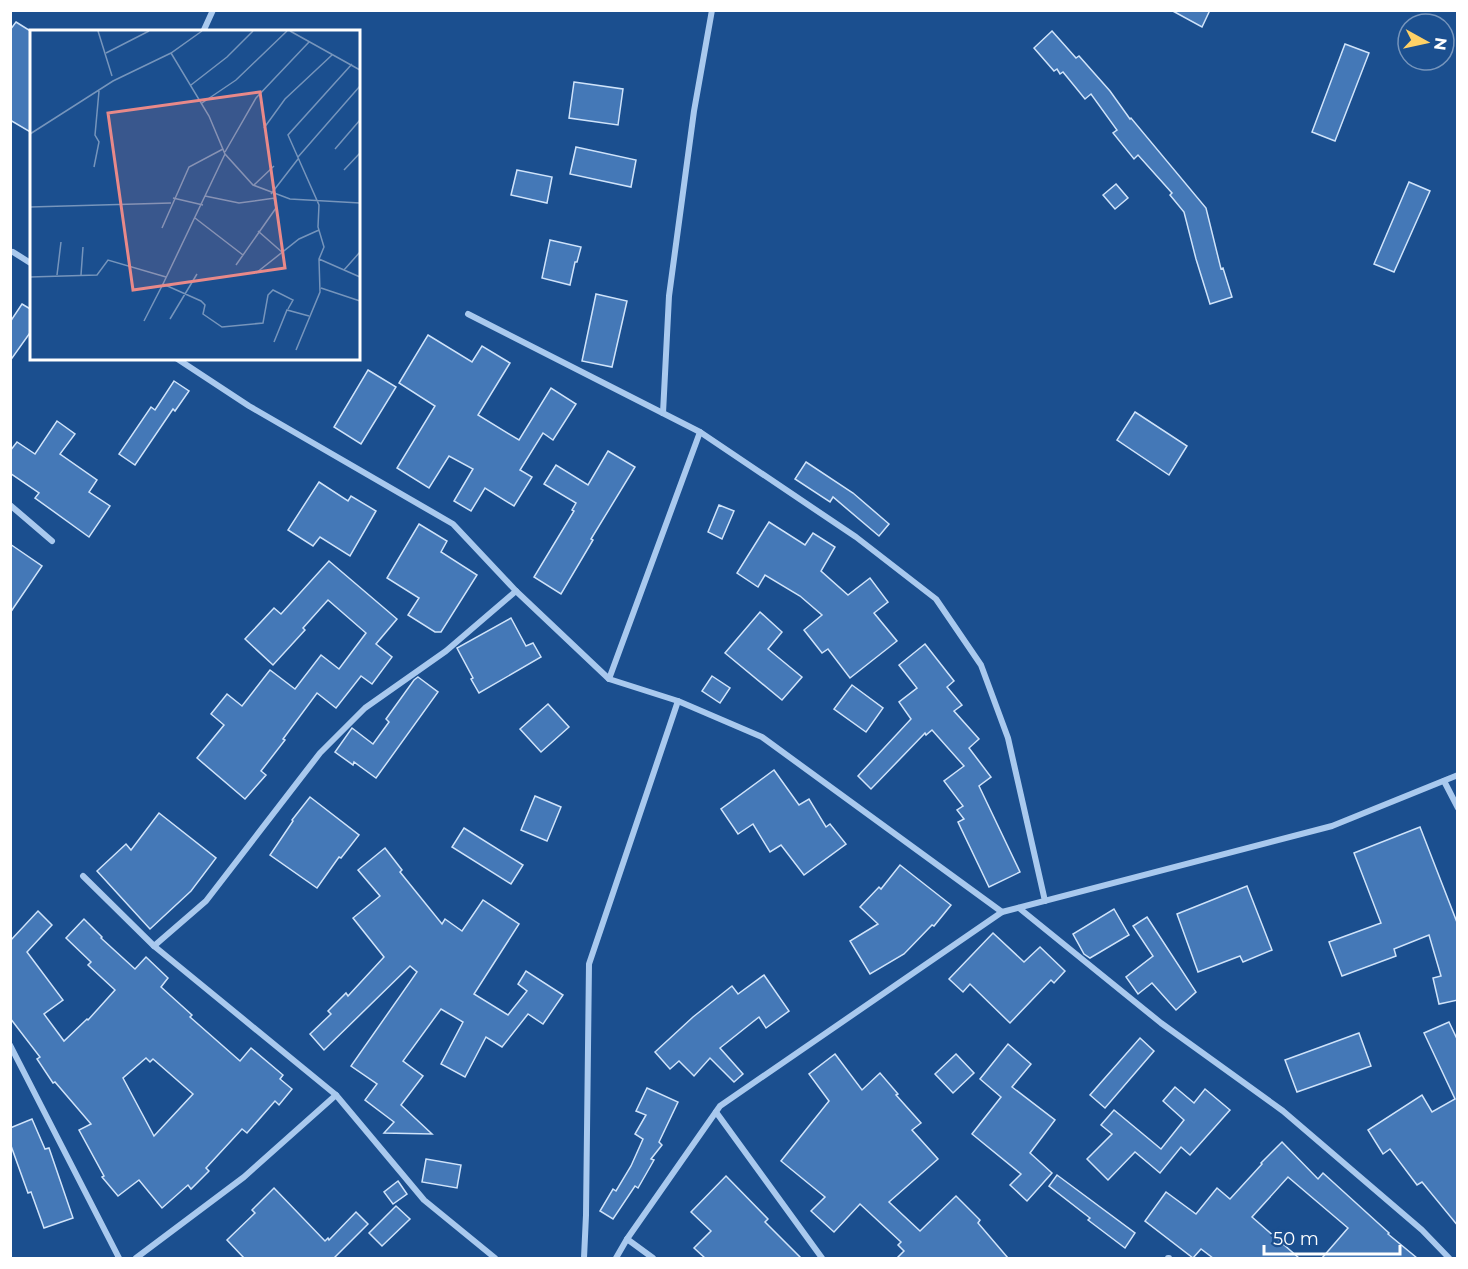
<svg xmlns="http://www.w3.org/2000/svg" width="1468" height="1269" font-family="Montserrat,sans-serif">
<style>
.building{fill:#4478b7;stroke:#cfe3fa;stroke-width:1.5;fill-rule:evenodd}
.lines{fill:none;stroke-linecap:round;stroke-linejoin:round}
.street{stroke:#a9c9ee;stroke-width:6}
.inset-road{fill:none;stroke:#7695bc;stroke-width:1.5}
.view{fill:#e88989;fill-opacity:0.15;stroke:#e88989;stroke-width:3}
.inset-edge{fill:none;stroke:#fff;stroke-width:3}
</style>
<rect width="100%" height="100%" fill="#1b4f8f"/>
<g class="building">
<polygon points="1171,10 1210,10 1202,27"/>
<polygon points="16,22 32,32 32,133 10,120 10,30"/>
<polygon points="1052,31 1076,58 1079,56 1110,91 1130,119 1131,118 1206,208 1221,269 1223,268 1232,297 1210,304 1196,259 1184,212 1170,195 1172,193 1138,155 1134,159 1113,133 1117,130 1091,94 1085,99 1063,72 1060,74 1057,69 1054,71 1034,48"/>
<polygon points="1345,44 1369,53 1335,141 1312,132"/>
<polygon points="574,82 623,89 618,125 569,118"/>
<polygon points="576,147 636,160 631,187 570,174"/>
<polygon points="517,170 552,177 547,203 511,195"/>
<polygon points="1409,182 1430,191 1394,272 1374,264"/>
<polygon points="1116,184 1128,198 1115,209 1103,195"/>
<polygon points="550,240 581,247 577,262 575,262 570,285 542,278"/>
<polygon points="596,294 627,301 612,367 582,361"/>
<polygon points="22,304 32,310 32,330 10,361 10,322"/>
<polygon points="428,335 472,362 482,346 510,363 478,415 519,440 551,388 576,404 553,440 543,433 520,470 532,477 514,506 485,488 471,511 454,501 473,469 449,456 429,488 397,468 435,406 399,383"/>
<polygon points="368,370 396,387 361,444 334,427"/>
<polygon points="174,381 189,391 175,411 173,409 135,465 119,454 151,407 155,410"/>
<polygon points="1135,412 1187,446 1169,475 1117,440"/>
<polygon points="57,421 75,434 60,454 97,480 89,492 110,506 89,537 35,498 39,493 10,473 10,451 17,442 35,454"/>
<polygon points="608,451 635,467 591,539 593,540 561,594 534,577 574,511 572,510 576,503 544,484 556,465 588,485"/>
<polygon points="806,462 853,493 889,524 879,536 833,497 830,502 795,479"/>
<polygon points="319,482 348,501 351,496 376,511 350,556 320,537 313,546 288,530"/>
<polygon points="719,505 734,511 722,539 708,532"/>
<polygon points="769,522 805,545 813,533 835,547 821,571 848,595 870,578 888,602 874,613 897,641 850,678 828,649 822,653 804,630 822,615 800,596 765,575 758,587 737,573"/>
<polygon points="419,524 447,541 441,552 477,575 441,632 435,632 408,615 419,598 387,578"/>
<polygon points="10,544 42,566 10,613"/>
<polygon points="329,561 397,619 376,644 392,657 372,684 361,676 336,708 317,693 283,739 285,740 261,771 266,775 245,799 197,758 224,725 211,714 227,694 242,706 270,670 295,689 321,655 339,669 366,633 328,600 303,628 305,630 273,665 245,639 274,608 281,614"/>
<polygon points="760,612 782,632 768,649 802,677 782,700 725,653"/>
<polygon points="511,618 526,646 533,643 541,657 479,693 471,679 473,678 457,648"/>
<polygon points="925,644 954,681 947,687 962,705 954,711 979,739 969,748 991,777 979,786 1020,872 989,887 958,822 964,819 957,810 963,806 944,781 964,766 932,730 926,735 925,733 871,789 858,776 911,719 899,702 917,688 899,665"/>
<polygon points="712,676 730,688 720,703 702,691"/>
<polygon points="418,677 438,692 376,778 354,762 353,765 335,752 352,728 373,744 389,722 386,719 414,680"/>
<polygon points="852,685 883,708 866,732 834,709"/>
<polygon points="548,704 569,727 541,752 520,729"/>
<polygon points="774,770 799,805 809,799 826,827 830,824 846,844 804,875 781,845 770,852 753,824 738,834 721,809"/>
<polygon points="535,796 561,807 547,841 521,830"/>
<polygon points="310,797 359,835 341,858 339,857 317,888 270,855 293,821 292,820"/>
<polygon points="159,813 216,858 191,891 150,929 97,871 126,844 131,850"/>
<polygon points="1420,827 1458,925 1458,1000 1439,1004 1433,978 1441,976 1429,935 1394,949 1396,956 1342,976 1329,942 1381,923 1354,853"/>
<polygon points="464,828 523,865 511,884 452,847"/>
<polygon points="385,848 402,870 400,872 442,924 445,919 462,931 483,900 519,924 474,994 508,1015 527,991 518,984 526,971 563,995 543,1024 528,1014 502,1047 486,1037 465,1077 441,1064 463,1022 441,1009 403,1061 423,1076 401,1105 432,1134 384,1133 394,1122 365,1100 377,1084 351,1066 417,972 410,966 324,1050 310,1034 331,1014 328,1011 346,993 348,996 384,957 353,918 380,896 358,870"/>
<polygon points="900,865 951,905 934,926 932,925 904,954 870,974 850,941 878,924 860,907 879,887 881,889"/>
<polygon points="1247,886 1272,950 1243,962 1240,956 1198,972 1177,914"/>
<polygon points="1114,909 1129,935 1090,958 1084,954 1073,934"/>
<path d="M 38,911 L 52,925 L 27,952 L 63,1000 L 44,1014 L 64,1041 L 87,1019 L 88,1020 L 115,990 L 88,965 L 91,962 L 66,938 L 84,919 L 102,937 L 101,938 L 135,969 L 146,957 L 168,978 L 161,987 L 192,1015 L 190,1017 L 240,1061 L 251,1048 L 283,1075 L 280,1079 L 292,1089 L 279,1105 L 275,1101 L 247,1133 L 242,1129 L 206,1168 L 209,1171 L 191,1189 L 188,1185 L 162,1208 L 139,1180 L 118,1196 L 102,1177 L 104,1176 L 79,1130 L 91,1124 L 55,1082 L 53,1083 L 37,1059 L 40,1057 L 10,1018 L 10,941 ZM 146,1058 L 150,1062 L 153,1059 L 193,1094 L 154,1136 L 123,1078 Z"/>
<polygon points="1147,917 1196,992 1176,1010 1152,983 1138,994 1126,977 1153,956 1133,926"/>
<polygon points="993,933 1024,962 1040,947 1065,971 1054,983 1051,980 1010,1023 970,984 963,992 949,979"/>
<polygon points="764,975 789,1011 766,1028 759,1017 720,1048 743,1074 734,1082 710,1058 694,1076 679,1061 670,1069 655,1052 693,1017 732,986 738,994"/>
<polygon points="1449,1022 1458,1041 1458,1226 1422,1182 1417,1185 1390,1149 1383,1154 1368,1130 1422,1095 1432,1112 1455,1099 1424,1033"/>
<polygon points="1359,1033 1371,1066 1297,1092 1285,1060"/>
<polygon points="1140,1038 1154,1051 1105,1108 1090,1095"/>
<polygon points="1008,1044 1031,1064 1012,1087 1055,1120 1030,1153 1052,1173 1027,1201 1010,1185 1021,1174 972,1134 1001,1097 980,1079"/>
<polygon points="835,1054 862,1090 880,1073 898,1094 896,1095 921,1123 912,1130 938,1159 889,1202 920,1231 956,1196 980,1220 978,1223 1008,1258 897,1258 904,1251 898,1245 901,1242 860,1204 834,1232 811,1211 825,1197 781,1161 829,1101 809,1074"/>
<polygon points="956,1054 974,1073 953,1093 935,1074"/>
<polygon points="1175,1087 1194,1103 1205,1089 1230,1110 1190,1155 1181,1147 1160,1173 1135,1152 1108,1180 1087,1159 1112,1134 1101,1125 1114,1110 1161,1149 1184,1120 1163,1101"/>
<polygon points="647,1088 678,1102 659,1142 662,1145 651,1159 654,1160 638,1188 635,1186 613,1219 600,1211 613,1189 616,1191 631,1166 643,1139 635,1134 646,1115 636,1111"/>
<polygon points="32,1119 45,1149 49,1148 73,1218 44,1228 31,1192 28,1193 10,1143 10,1128"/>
<polygon points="1282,1142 1318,1179 1323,1173 1389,1233 1388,1234 1417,1258 1322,1258 1348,1228 1288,1177 1252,1217 1299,1258 1213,1258 1201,1249 1193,1258 1145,1221 1166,1192 1196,1214 1217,1188 1230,1199 1262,1164 1261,1163"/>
<polygon points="426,1159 461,1165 457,1188 422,1182"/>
<polygon points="1057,1175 1135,1233 1125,1248 1088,1220 1090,1218 1049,1186"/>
<polygon points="726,1176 768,1219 765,1222 801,1258 705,1258 694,1248 711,1231 691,1212"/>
<polygon points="398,1181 407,1194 393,1204 384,1192"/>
<polygon points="274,1188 325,1241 328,1238 329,1240 356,1212 368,1224 334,1258 244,1258 227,1240 255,1213 252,1210"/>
<polygon points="396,1206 410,1219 382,1246 369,1233"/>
</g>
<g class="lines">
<g class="street">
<polyline points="203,32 213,10"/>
<polyline points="13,252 32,264"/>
<polyline points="468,314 700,432 856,537 936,599 981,665 1008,738 1045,901"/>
<polyline points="176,358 249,406 453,524 516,591 609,679 678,701 762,737 1002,912"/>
<polyline points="663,413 669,296 694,111 712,10"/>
<polyline points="10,505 52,541"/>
<polyline points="609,679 700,432"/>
<polyline points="1444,781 1458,808"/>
<polyline points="83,876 154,946 336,1095 424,1200 495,1258"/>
<polyline points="1019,908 1161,1023 1283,1111 1422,1230 1449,1258"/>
<polyline points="154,946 206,901 320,753 365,708 446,651 516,591"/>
<polyline points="10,1045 119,1258"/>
<polyline points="716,1112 822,1258"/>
<polyline points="627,1239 653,1258"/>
<polyline points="136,1258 244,1177 336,1095"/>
<polyline points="584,1258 586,1215 589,964 678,701"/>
<polyline points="616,1258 627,1239 720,1106 1002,912 1332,826 1458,775"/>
<polyline points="1168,1258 1169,1258"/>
</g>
</g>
<g transform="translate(30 30)">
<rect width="330" height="330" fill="#1b4f8f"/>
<path class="inset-road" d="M 68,1 L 82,46M 260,1 L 330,40M 76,23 L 119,1M 141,23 L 179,86 L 195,124 L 223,155 L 260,169 L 330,173M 161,55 L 197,27 L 223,1M 172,73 L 206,50 L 257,1M 234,98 L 255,69 L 302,25M 0,104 L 83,51 L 141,23 L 172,1M 305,119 L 330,90M 195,122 L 226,68 L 279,12M 268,127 L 330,56M 64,137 L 69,112 L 65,105 L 69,61M 314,140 L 330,123M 224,155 L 244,136M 241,164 L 268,129M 175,166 L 209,173 L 245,168M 143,168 L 173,175M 0,177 L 141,173M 165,188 L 213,225M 132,198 L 159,137 L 193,119M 228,201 L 253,223M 289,229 L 330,247M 206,235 L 246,178 L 244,168M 314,240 L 330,222M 226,243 L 269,209 L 289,200M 27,245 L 31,212M 51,245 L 53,217M 0,247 L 67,245 L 78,230 L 136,247M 133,254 L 195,124M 291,258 L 330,271M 140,289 L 167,244M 114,291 L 133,254 L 171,271 L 175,275 L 173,284 L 192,297 L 233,293 L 238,265 L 243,260 L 263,270 L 258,279M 244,312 L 257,280 L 279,286M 266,320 L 290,262 L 289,229 L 294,217 L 288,197 L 289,175 L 258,105 L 322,34"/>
<path class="view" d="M 230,62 L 255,238 L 103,260 L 78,83 Z"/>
<rect width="330" height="330" class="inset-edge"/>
</g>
<rect width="1468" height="1269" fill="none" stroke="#ffffff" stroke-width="24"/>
<g transform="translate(1426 42) rotate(98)"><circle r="28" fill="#1b4f8f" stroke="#7695bc" stroke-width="1.5"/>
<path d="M0-4.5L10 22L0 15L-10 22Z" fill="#ffd166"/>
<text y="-9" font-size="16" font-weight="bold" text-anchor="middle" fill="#ffffff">N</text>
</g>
<path d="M1264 1245v9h136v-9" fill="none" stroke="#ffffff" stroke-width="3"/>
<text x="1273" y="1245" font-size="18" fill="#ffffff" stroke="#1b4f8f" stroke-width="4.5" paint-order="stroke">50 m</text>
</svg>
